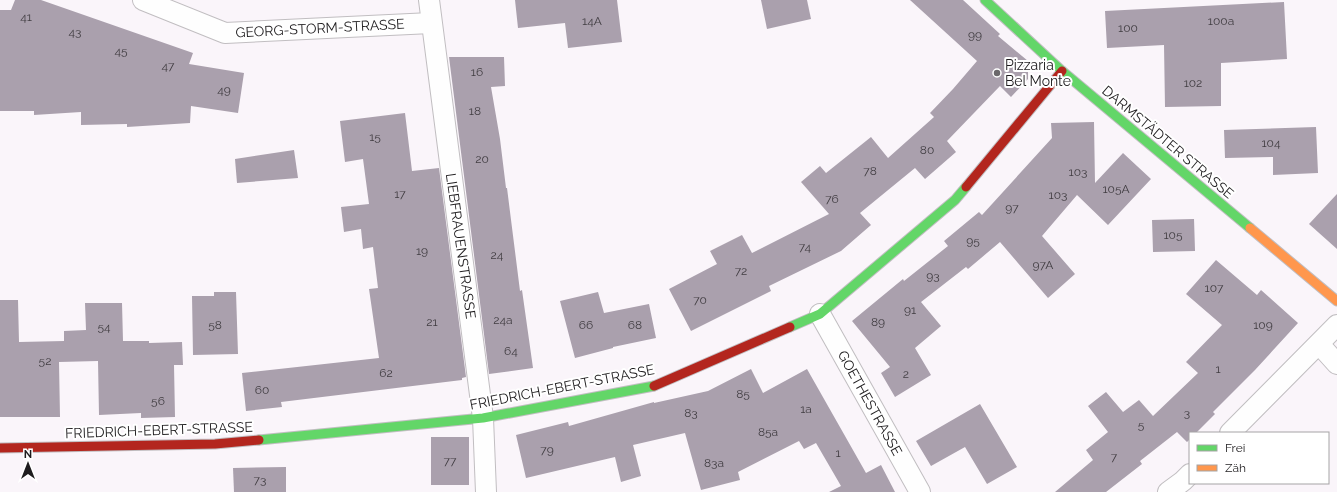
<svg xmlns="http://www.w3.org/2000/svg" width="1337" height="492" font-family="Raleway,sans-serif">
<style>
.building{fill:#aaa0ad}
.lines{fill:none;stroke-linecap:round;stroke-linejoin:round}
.street-casing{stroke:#c1bec1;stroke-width:22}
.fast-casing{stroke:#c1bec1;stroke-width:11}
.slow-casing{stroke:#c1bec1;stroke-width:11}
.jam-casing{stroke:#c1bec1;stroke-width:11}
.street{stroke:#fefefe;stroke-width:20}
.fast{stroke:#63d668;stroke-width:9}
.slow{stroke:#ff974d;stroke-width:9}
.jam{stroke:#b3261e;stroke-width:9}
.poi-dot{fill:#6b686b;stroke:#fff;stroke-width:1.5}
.labels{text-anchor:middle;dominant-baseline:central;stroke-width:4;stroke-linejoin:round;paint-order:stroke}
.number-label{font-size:12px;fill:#413d42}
.street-label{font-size:14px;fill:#1e1c1e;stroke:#fff}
.poi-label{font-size:14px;fill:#1e1c1e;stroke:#fff;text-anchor:start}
</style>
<rect width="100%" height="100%" fill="#faf5fa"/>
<g class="building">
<polygon points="15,0 41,0 193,53 189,64 244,73 238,113 191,106 190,123 127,127 127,124 81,125 81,112 34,115 34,111 0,111 0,10 11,10"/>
<polygon points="515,0 617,0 622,42 568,48 565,23 518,28"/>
<polygon points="761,0 807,0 811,19 767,29"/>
<polygon points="910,0 963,0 1000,34 998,36 1028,61 1028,79 1011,97 1000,86 947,141 956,152 925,179 915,168 860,213 871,225 841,251 769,286 771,291 691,331 669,289 717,264 710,251 742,235 752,253 829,214 801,182 820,166 826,173 871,137 888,158 934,117 930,113 953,89 977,61"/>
<polygon points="1284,2 1287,59 1221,63 1221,106 1165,107 1164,45 1107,48 1105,11"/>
<polygon points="449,57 504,57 505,86 491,87 500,139 506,188 507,188 520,291 522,290 533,368 489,374"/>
<polygon points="405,113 412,171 439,168 466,377 462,378 462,380 281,402 282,407 246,411 242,373 379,358 369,289 378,288 373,247 363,249 361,229 344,232 341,207 369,204 363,159 345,162 340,121"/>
<polygon points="1094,122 1095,183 1123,153 1151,179 1108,225 1077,195 1042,236 1075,274 1048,298 1000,242 968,269 966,267 921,302 941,326 915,348 931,375 895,397 881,373 890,367 852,321 903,279 904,281 948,246 944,241 979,212 982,215 1052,138 1051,123"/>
<polygon points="1316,127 1318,173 1273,175 1273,157 1225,158 1224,130"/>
<polygon points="294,150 298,178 237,183 235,159"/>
<polygon points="1337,194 1337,249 1309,224"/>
<polygon points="1194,219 1195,251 1153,252 1152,220"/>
<polygon points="1216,260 1257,295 1261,290 1298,323 1255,370 1213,412 1215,414 1196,433 1190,433 1190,439 1187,442 1177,432 1140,461 1142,464 1106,492 1055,492 1093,460 1086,450 1108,432 1088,406 1106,392 1123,412 1139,400 1153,416 1198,373 1186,362 1222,325 1186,294"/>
<polygon points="214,292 236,292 238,354 193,355 192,296 214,296"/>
<polygon points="598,292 604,313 649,304 656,338 613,347 613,348 575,358 560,301"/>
<polygon points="0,300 18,300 19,342 64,341 64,331 86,330 85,303 122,303 123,341 149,341 149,343 182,342 183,365 174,365 175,417 141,418 141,413 99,415 98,361 59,362 60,417 0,417"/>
<polygon points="751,369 763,393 807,369 866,473 881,465 895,492 829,492 841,486 816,443 804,449 799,441 738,472 740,480 701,490 685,433 633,445 641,476 621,482 615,457 526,478 516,435 568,422 569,426 654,402 654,403 708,391"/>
<polygon points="980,404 1017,467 987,484 965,447 931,466 916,441"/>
<rect x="431" y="437" width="38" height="48"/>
<polygon points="286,467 286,492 234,492 233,468"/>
</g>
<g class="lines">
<defs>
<g id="street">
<polyline points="143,0 225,33 431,23"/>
<polyline points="429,0 483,418 486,492"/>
<polyline points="820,314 920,492"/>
<polyline points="1319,344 1337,364"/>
<polyline points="1230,433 1337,325"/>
<polyline points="1168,492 1183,481 1190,474"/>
</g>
<g id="fast">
<polyline points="985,0 1062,71 1250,228"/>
<polyline points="790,327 820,314 955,200 966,187"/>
<polyline points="259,440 483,418 654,386"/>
</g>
<polyline id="slow" points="1250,228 1337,301"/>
<g id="jam">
<polyline points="966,187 1062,71"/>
<polyline points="654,386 790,327"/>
<polyline points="0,448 215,444 259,440"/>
</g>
</defs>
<use href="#street" class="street-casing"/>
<use href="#fast" class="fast-casing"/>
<use href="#slow" class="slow-casing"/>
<use href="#jam" class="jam-casing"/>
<use href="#street" class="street"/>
<use href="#fast" class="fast"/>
<use href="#slow" class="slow"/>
<use href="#jam" class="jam"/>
</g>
<circle class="poi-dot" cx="997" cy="73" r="4"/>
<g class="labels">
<g class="number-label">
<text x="26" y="17">41</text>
<text x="592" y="21">14A</text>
<text x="1221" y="21">100a</text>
<text x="1128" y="28">100</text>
<text x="75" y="32">43</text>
<text x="975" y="35">99</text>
<text x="121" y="51">45</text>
<text x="168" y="66">47</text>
<text x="477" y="72">16</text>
<text x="1193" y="83">102</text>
<text x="224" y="90">49</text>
<text x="475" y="111">18</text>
<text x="375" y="137">15</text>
<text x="1271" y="143">104</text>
<text x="927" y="150">80</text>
<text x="482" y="159">20</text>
<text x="870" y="171">78</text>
<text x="1078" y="172">103</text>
<text x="1116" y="189">105A</text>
<text x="400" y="194">17</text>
<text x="1058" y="195">103</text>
<text x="832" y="199">76</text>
<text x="1012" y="208">97</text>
<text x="1173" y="235">105</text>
<text x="973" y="241">95</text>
<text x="805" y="247">74</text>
<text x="422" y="251">19</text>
<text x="497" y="255">24</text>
<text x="1043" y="265">97A</text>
<text x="741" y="271">72</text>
<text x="933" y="276">93</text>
<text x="1214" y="288">107</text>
<text x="700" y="300">70</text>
<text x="910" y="310">91</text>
<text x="503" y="320">24a</text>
<text x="432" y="322">21</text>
<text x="878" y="322">89</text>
<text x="215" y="325">58</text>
<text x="586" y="325">66</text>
<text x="635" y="325">68</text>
<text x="1263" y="325">109</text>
<text x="104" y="327">54</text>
<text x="511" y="351">64</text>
<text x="45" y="361">52</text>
<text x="1218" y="369">1</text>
<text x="386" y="373">62</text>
<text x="906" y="374">2</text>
<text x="262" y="390">60</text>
<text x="743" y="394">85</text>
<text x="158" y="401">56</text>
<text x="806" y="409">1a</text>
<text x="691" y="413">83</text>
<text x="1187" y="413">3</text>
<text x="1141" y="425">5</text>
<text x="768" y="432">85a</text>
<text x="547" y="450">79</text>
<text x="838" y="453">1</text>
<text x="1114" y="457">7</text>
<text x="450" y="461">77</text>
<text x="714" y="463">83a</text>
<text x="260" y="480">73</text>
</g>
<g class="street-label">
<text transform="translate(320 28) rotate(-3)">GEORG-STORM-STRASSE</text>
<text transform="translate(1168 142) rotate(40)">DARMSTÄDTER STRASSE</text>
<text transform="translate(461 246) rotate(82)">LIEBFRAUENSTRASSE</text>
<text transform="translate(562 387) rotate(-11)">FRIEDRICH-EBERT-STRASSE</text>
<text transform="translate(870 403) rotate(61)">GOETHESTRASSE</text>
<text transform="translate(159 430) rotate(-2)">FRIEDRICH-EBERT-STRASSE</text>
</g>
<g class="poi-label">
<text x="1005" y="65">Pizzaria<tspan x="1005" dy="16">Bel Monte</tspan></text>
</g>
</g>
<rect x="1189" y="432" width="140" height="52" fill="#ffffff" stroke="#a5a4a5"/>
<rect x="1197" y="445" width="20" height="6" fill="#63d668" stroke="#a5a4a5"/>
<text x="1225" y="452" font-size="12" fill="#1e1c1e">Frei</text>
<rect x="1197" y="465" width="20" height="6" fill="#ff974d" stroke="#a5a4a5"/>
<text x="1225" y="472" font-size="12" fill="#1e1c1e">Zäh</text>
<g transform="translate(28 464)" stroke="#ffffff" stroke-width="3" paint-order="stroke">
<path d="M0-3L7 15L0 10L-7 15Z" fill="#1e1c1e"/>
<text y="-6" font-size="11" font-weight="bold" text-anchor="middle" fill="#1e1c1e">N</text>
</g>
</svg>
